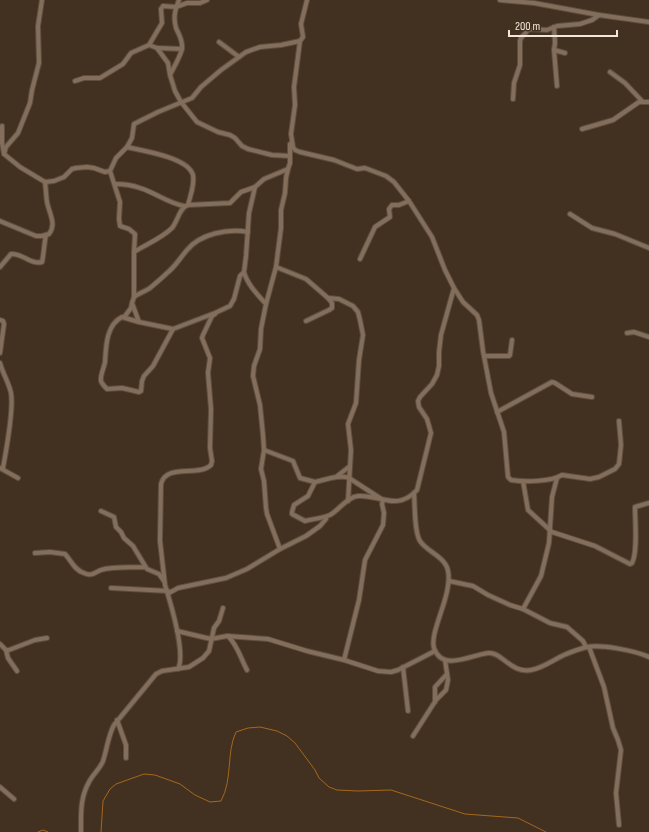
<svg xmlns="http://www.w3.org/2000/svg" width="649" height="832" font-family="'Sofia Sans Condensed',sans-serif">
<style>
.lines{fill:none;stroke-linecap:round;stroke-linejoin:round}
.stream{stroke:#a6671c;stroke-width:1}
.street-casing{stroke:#5d4e3f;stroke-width:6}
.street{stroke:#836e5c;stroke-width:4}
</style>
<rect width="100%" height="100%" fill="#423120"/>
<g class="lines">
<g class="stream">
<polyline points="38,832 43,830 48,832"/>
<path d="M 101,832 L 103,801 L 110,789 L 116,784 L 144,774 L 155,775 L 180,784 L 195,795 L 210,802 L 221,801 C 233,779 226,753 236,732 L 248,728 L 260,727 L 277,731 L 287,736 L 295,743 L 315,770 L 319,778 L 329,787 L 337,790 L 358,791 L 391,790 L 465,814 L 518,818 L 546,832"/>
</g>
<defs>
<g id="street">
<path d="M 179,0 C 175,10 173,17 176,28 C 179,35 183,40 182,49 C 180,57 174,67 170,75 L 175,91 L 181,102 L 197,122 L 218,132 L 230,135 L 235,138 L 242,146 L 248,149 L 272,155 L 290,156"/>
<path d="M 307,0 L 301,24 L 303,37 L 300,41 L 294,87 L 295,105 L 291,134 L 293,147 L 295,150 L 300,152 L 334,160 L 357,169 L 365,168 L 386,176 L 394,182 L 409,201 L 432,237 L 445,270 L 454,288 L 463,302 L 477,315 L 479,320 L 483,351 L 491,393 L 504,432 L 508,477 L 511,480 C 524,482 551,482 562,475 L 590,479 L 599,477 L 615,469 L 619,464 L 621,445 L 619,421"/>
<polyline points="500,0 534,3 599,15 649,22"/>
<polyline points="554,27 555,43 554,50 557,86"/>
<polyline points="219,42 239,57"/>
<polyline points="149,45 157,48 182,49"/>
<polyline points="157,48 168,63 170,75"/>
<polyline points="554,50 565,53"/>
<polyline points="610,72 625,83 642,101"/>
<polyline points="75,81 84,78 100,78 123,64 131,53 149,45 162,23 161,9 163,6 176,7 187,3 200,3 207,0"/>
<polyline points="513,99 514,83 520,65 520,41 521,38 529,29 547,30 557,26 580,24 592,20 599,15"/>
<polyline points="2,126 2,143 4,154 20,167 45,182 54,181 64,177 72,169 76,168 87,167 94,168 105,172 110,171"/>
<polyline points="582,129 613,120 639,102 649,102"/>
<polyline points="290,144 290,163 288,169 264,179 255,187 249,213 246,256 244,272 240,276 234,299 230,306 215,313 173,329 139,322 132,303 134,297 134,252 135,234 129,229 120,226 119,219 120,202 110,171 116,158 127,147 132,138 134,124 158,112 192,98 201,87 221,70 246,52 260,47 281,45 300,41"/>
<path d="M 127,147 C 143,151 188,157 193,175 C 195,185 190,196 188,205"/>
<polyline points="4,154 6,147 18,133 30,103 32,90 39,63 38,26 42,0"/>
<path d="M 115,184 C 124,184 132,185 140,188 C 156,193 168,203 184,206"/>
<polyline points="570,214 592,228 615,234 649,248"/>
<path d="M 0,221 L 36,236 L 42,236 L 49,234 C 57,224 49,213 47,202 C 46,196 46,189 45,182"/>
<path d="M 134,252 C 147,244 162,238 172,228 C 178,221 179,208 188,205 L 230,203 L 241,192 L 255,187"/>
<polyline points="360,259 375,227 390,217 389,209 392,205 399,205 409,201"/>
<path d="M 0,267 L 11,254 C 23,253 30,265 42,262 C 44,253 44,244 46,235"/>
<polyline points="276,267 306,279 328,298 332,303 332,308 329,310 306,321"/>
<path d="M 244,272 C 247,284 258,295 266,304 L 261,329 L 260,349 L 254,366 L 253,376 L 260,405 L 263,435 L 264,450 L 261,469 L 264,481 L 266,508 L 267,514 L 280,549"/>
<path d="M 134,297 C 139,293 146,291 150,288 C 156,283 162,278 167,273 C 175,267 180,258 187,250 C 200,234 228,228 248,232"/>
<polyline points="328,298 339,299 353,306 358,312 360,320 363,335 359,360 356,403 348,424 351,450 348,501"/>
<polyline points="266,304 276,267 281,228 281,210 285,193 286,178 288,169"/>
<polyline points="125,316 131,308 132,303"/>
<polyline points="0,320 3,321 4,324 0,353"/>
<path d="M 139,322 L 122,317 C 106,325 106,347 105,362 C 104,368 100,375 101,381 C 102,384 105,387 107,389 L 122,388 L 139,392 L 141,391 L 142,381 L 144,376 L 153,366 L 173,329"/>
<polyline points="627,333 634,332 649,337"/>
<polyline points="484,356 509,356 510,355 512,340"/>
<path d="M 0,363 C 3,374 9,383 11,393 C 14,410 6,451 3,468"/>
<polyline points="497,412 552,382 555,383 572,394 592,397"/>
<polyline points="264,450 293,461 300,478 315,482"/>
<polyline points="0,468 18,478"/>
<polyline points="336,477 350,466"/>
<path d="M 523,481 L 528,510 L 552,532 L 595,546 L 630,564 L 632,563 C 638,552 635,521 635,507 L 649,503"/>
<path d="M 414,493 C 415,504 414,532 420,541 C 427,552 446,557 448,571 C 453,594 429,632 434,648 C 442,672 471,655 488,653 C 501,651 511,674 531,670 C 543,668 553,660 564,655 C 571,652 579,649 587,647 C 601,644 636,651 649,657"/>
<path d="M 383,500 L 349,478 C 339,474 325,480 315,482 L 308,496 L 294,505 L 292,512 L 292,514 L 305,521 C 313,519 323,518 330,515 C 339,510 347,497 358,496 C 379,494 397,512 417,490 L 431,433 L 427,419 L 419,407 L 418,401 L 420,397 L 432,384 L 437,375 L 439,366 L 439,352 L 441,335 L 454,288"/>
<polyline points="101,511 114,517 116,527 121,532 124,538 133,546 147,569 159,574 164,581"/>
<path d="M 35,553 L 50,552 L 65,554 C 71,560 74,570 84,573 C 92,577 95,572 101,570 C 113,566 132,568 145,567"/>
<polyline points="449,581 473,586 488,595 510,605 523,609 550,623 567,627 583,641 586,647"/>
<polyline points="111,588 168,591"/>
<polyline points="169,593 178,588 226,578 247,569 280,549 306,536 320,526 326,519"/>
<polyline points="523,609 541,576 549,543 552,497 557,478"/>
<polyline points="177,631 211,639 227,636 268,639 307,651 344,660 378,671 391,672 398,670 435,651"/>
<path d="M 228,636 C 238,646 240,657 247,670"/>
<polyline points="0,644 6,650 9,650 35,640 47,638"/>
<polyline points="589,647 604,687 613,728 618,740 621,750 616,793 619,825"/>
<polyline points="6,650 8,658 17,671"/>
<polyline points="344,660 359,600 365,560 383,525 384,513 382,504 383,500"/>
<polyline points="403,667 408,711"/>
<path d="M 178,669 C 186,654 170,601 165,585 L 160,541 L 161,484 C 166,463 199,477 211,465 L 212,461 L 210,448 L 211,409 L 208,373 L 210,358 L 202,338 L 203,335 L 212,316 L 215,314"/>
<polyline points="435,702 435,687 447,674"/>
<polyline points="117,720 126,745 126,758"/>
<polyline points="413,736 436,700 446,690 448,680 445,660"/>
<polyline points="0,787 14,799"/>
<path d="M 81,831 C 81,813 80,798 89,782 C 93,774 100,769 103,761 C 107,749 108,736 114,725 L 156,674 L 162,671 L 189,667 L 203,658 L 209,651 L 214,628 L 219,621 L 223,608"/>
</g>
</defs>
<use href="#street" class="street-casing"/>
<use href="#street" class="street"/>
</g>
<path d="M509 30v6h108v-6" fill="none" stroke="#f2e6dc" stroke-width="2"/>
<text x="515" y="30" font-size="12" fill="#f2e6dc" stroke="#423120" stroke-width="3" paint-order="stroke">200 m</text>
</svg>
